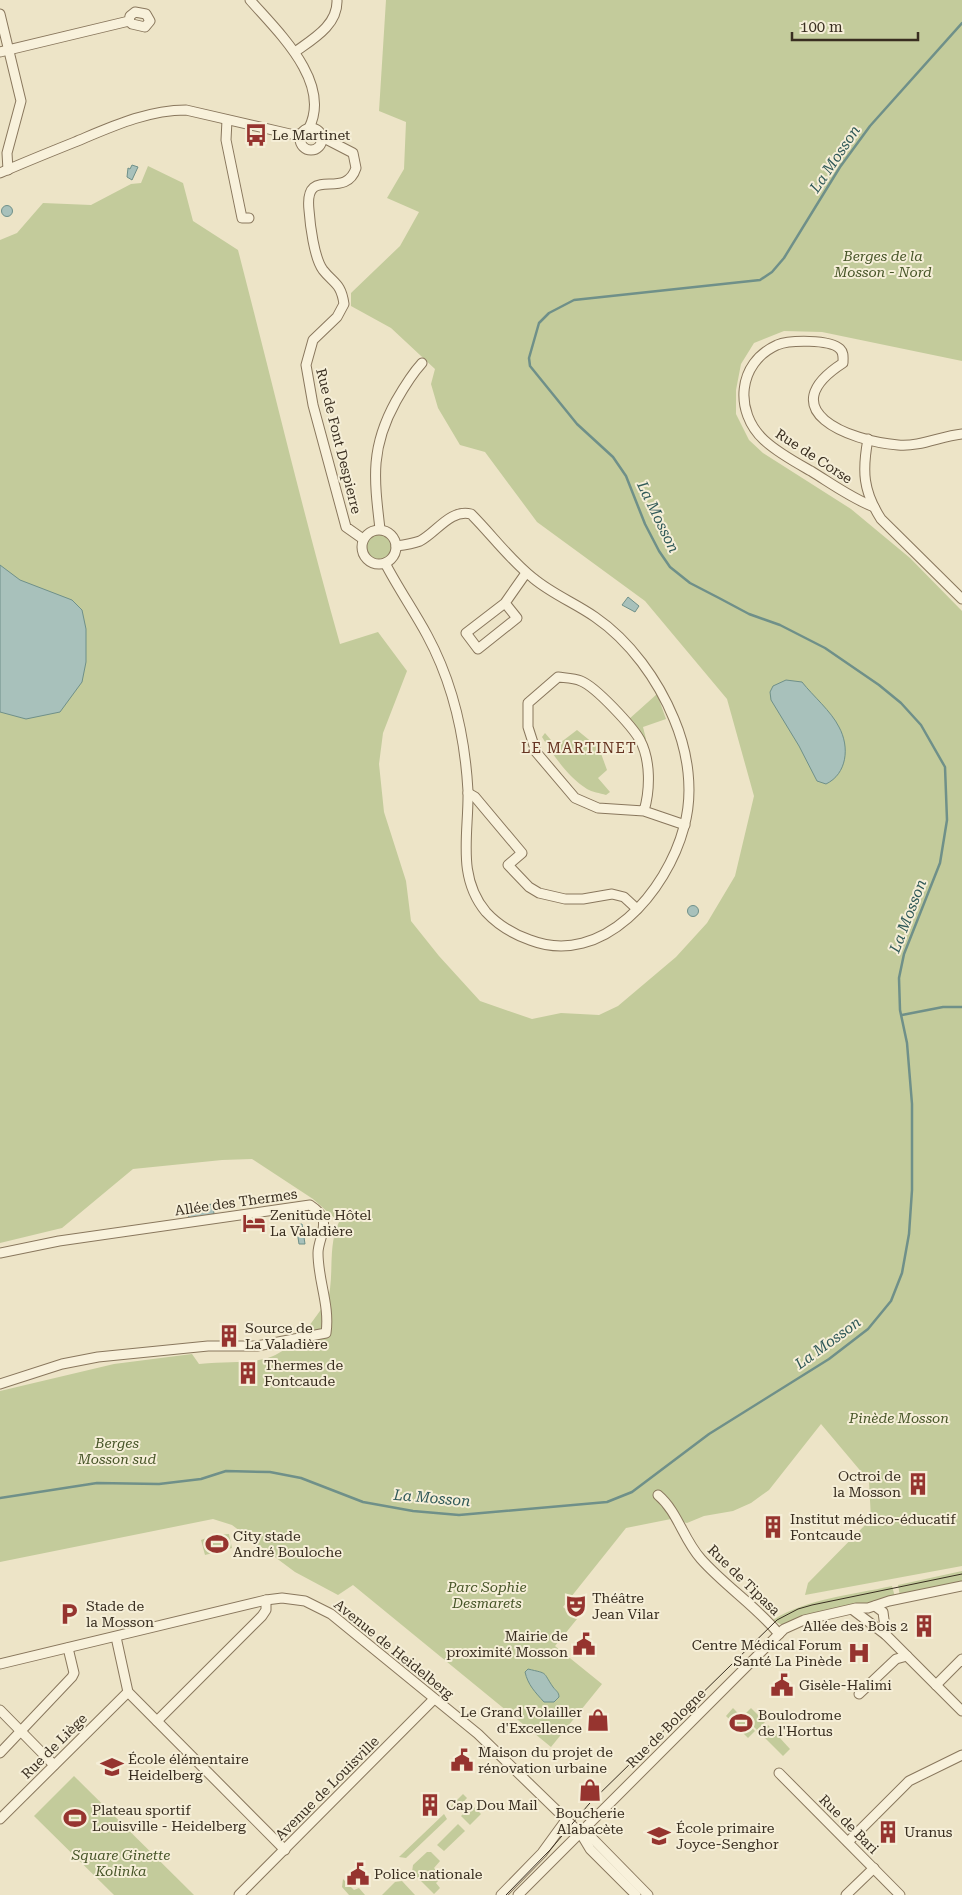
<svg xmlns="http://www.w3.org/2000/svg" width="962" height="1895" font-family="'Roboto Serif',serif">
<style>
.green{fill:#c3cb9b}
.water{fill:#a8c1bb;stroke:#6f9089}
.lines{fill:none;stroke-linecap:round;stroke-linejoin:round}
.stream{stroke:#6f9089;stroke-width:2.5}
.minor-casing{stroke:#89775d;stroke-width:11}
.minor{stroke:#f8f1db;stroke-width:9}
.tram{stroke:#392e20;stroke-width:1}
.labels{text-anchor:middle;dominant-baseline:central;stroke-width:4;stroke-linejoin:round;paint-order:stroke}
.poi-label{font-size:14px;fill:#392e20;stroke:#f5eed7;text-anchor:start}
.park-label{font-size:14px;font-style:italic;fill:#475528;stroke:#f5eed7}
.street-label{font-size:14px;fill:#392e20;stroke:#f5eed7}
.water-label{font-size:15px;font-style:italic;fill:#305958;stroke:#f5eed7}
.neighbourhood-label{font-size:15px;letter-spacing:1px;fill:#653321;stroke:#f5eed7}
</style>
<rect width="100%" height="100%" fill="#ede4c7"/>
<g class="green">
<path d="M 386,0 L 962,0 L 962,361 L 822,332 L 784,331 L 754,343 L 741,364 L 736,390 L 736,414 L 749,440 L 763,453 L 851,509 L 910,558 L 962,611 L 962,1566 L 805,1595 L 808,1583 L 871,1519 L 869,1481 L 821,1424 L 769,1490 L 751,1503 L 733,1511 L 704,1516 L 687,1523 L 671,1519 L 626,1528 L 563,1607 L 577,1619 L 555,1646 L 602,1684 L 551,1747 L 353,1585 L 338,1595 L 295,1572 L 232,1525 L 213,1519 L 0,1562 L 0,1391 L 114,1364 L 192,1354 L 199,1364 C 254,1359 274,1371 312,1322 C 319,1312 329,1301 330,1289 C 333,1265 329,1243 339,1222 L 313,1199 L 252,1159 L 222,1160 L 133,1169 L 62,1228 L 0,1243 L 0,240 L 17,233 L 43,203 L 91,205 L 131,184 L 141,183 L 148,166 L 183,183 L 193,221 L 238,250 C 272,381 303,513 340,644 L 378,632 L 407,671 L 383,733 L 379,764 L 384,812 L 406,881 L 411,921 L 439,956 L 480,1001 L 532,1019 L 561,1013 L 599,1015 L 618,1006 L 676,957 L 707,923 L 735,876 L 754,796 L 727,699 L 645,601 L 537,522 L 485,452 L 460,445 L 438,408 L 431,384 L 435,369 L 391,328 L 351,306 L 351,293 L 400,246 L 419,212 L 387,198 L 404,169 L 406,122 L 379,111 Z"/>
<circle cx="379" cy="546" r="13"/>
<polygon points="657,694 666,719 643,727 646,739 643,740 628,720"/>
<path d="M 577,730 L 599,748 L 607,770 L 598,778 L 610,792 L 606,795 C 600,793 592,792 587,789 C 568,777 553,755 542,737 L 545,733 L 556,746 Z"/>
<polygon points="229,1534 232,1548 205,1555 201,1540 215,1535"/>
<polygon points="962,1571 962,1582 900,1596 898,1585"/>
<path d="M 892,1586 L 895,1597 L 807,1616 L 787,1624 L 780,1624 L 773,1620 C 808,1598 852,1595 892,1586 Z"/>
<polygon points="733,1708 755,1731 748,1738 726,1716"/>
<polygon points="751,1708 765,1722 757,1730 743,1716"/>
<polygon points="768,1725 790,1749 783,1756 760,1733"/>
<polygon points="74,1776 194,1895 114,1895 34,1816"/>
<polygon points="463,1794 467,1798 455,1811 451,1806"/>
<polygon points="472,1805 481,1814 470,1825 461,1816"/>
<polygon points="444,1814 447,1819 406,1858 399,1857"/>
<polygon points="458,1824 465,1831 444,1851 437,1845"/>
<polygon points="427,1852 431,1852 440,1861 434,1868 442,1877 436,1883 440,1888 434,1894 412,1872 413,1865"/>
<polygon points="343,1879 354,1890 359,1888 365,1895 349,1895 342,1887"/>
<polygon points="402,1881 415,1895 382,1895 395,1882"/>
</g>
<g class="water">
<polygon points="132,165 138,167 132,180 127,177 128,168 130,169"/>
<circle cx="7" cy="211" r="5.5"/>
<polygon points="0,565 20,580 72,600 82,610 86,629 86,662 82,682 60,712 26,719 0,712"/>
<polygon points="628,597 639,606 635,612 622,605"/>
<path d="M 786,680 L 802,682 C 813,696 831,711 839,727 C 850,747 847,774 826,784 L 817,781 L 799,746 L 771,700 L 770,692 L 773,686 Z"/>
<circle cx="693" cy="911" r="5.5"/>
<polygon points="213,1204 214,1214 189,1218 187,1207"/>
<polygon points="302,1224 305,1244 299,1244 296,1225"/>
<path d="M 528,1669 C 549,1674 542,1671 553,1687 C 556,1691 559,1692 559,1697 L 554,1702 L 544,1702 C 535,1692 528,1685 525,1672 Z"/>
</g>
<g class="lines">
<g class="stream">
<polyline points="902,1015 943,1007 962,1007"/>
<polyline points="0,1498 97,1483 159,1484 201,1479 226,1471 270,1472 301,1478 363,1502 413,1511 459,1515 607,1502 632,1492 709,1434 829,1359 868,1329 891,1301 902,1273 909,1234 912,1190 912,1104 907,1043 900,1010 899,978 904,954 940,863 947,820 945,767 921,725 901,703 879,685 825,648 780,625 749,614 719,598 690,583 670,567 659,551 645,524 626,476 613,457 577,424 530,366 529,358 539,323 549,313 574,300 760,280 772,272 784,258 840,167 870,126 962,23"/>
</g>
<defs>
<g id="minor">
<path d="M 250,0 C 278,32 332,82 309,128"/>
<polyline points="0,14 21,101 7,153 8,170"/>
<polyline points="0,52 129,21 132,24 145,27 150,21 146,14 135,12 130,16 129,21"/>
<path d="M 295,52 C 313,39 338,25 337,0"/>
<polyline points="227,120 226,140 242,218 249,218"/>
<circle cx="311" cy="139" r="11"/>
<path d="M 322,137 L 353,153 L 356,168 C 345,202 304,163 309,210 C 310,224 314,258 323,270 C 334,284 341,283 344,304 L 337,317 L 313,340 L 306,365 L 313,405 L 346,527 L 363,539"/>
<path d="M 0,173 C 25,162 50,152 75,142 C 111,127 147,110 186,110 L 290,134 L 302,134"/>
<path d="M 868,439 C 862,471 863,491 881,519 L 962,599"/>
<path d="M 874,507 C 851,498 832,484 811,471 C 795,462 778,453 764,440 C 734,412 737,363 777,345 C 789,340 830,339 840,349 C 844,353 843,357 843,363 C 770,410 849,441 898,445 C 920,447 941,436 962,434"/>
<path d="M 380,529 C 374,478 370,448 396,401 C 404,387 411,375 422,363"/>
<circle cx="379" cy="547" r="17"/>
<path d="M 385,563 C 398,588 414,611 427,635 C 453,683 465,737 468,791 C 469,833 456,876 486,912 C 498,925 513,934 530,940 C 603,968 667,891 684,827 C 694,792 688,752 674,719 C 658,680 630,641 595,617 C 575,603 552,594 533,578 C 510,560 492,535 471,514 C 450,509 437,532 420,541 C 412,544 404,545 396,546"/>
<polyline points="505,603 517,618 478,649 466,633 505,603 526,573"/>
<polyline points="468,793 475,797 522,853 508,865 529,887 539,893 565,899 583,899 612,894 624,897 637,909"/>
<path d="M 644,811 C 650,790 651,761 640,740 C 632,726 596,687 581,681 C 574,678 566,678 558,677 L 528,703 L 528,727 L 536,752 L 575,798 L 598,808 L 644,811 L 685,825"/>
<path d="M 0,1253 L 59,1241 L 310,1205 C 316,1209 321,1213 323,1219 C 326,1230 318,1242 318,1253 C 318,1281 330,1305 326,1333 L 257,1346 L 208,1346 L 98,1357 L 62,1364 L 0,1384"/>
<path d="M 658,1495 C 678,1512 683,1539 701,1559 C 725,1586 756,1606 779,1634"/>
<polyline points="875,1606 883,1612 886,1635"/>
<polyline points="853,1610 886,1635 962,1711"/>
<polyline points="116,1637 128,1692 285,1850"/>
<polyline points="0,1664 266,1600 282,1598 305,1601 331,1614 478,1734 581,1834 590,1849 636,1895"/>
<polyline points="936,1685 962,1659"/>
<polyline points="859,1694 896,1659 907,1656"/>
<polyline points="0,1710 54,1765"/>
<polyline points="157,1721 262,1616 266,1610 266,1600"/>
<polyline points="0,1753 72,1677 74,1673 68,1648"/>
<polyline points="779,1773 900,1895"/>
<polyline points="0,1819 128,1692"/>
<polyline points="581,1834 593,1839 648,1895"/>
<polyline points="848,1842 909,1781 962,1755"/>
<polyline points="239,1895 434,1699"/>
<polyline points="501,1895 542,1853 566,1820"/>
<polyline points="518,1895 784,1629 804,1620 856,1608 868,1608 889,1601 962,1586"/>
<polyline points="846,1895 874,1868"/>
</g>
</defs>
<use href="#minor" class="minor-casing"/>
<use href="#minor" class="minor"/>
<polyline class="tram" points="506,1895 550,1850 589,1804 777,1620 798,1609 812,1605 962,1574"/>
</g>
<defs>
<symbol id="bus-bare" viewBox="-9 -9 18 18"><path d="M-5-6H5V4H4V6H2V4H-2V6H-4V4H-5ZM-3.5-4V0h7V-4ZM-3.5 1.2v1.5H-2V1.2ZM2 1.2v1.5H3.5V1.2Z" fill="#96342f" stroke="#f5eed7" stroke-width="2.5" paint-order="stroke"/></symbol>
<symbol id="hotel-bare" viewBox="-9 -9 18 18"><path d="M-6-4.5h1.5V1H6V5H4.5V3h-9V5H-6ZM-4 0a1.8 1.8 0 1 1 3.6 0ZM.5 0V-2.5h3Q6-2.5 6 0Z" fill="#96342f" stroke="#f5eed7" stroke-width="2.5" paint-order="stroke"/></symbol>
<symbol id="building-bare" viewBox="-9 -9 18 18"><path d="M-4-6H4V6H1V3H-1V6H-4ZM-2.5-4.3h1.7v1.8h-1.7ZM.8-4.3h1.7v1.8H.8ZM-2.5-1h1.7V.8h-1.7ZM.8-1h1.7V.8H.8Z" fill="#96342f" stroke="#f5eed7" stroke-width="2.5" paint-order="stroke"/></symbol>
<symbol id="stadium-bare" viewBox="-9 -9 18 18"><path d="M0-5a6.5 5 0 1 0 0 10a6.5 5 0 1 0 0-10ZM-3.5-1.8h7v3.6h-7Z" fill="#96342f" stroke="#f5eed7" stroke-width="2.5" paint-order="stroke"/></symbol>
<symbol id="theatre-bare" viewBox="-9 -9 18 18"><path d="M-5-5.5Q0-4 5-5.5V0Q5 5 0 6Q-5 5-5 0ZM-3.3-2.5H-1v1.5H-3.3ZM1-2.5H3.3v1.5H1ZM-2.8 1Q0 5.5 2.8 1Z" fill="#96342f" stroke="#f5eed7" stroke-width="2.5" paint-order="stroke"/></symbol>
<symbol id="parking-bare" viewBox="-9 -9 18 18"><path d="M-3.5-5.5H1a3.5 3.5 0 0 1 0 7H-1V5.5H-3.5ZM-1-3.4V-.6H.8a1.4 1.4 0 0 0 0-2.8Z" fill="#96342f" stroke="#f5eed7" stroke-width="2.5" paint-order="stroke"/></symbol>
<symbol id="civic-bare" viewBox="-9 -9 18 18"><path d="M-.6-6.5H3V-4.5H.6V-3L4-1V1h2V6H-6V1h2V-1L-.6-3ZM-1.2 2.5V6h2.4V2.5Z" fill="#96342f" stroke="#f5eed7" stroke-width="2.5" paint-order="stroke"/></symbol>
<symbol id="hospital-bare" viewBox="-9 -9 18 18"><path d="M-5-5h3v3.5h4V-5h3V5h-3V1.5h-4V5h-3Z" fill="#96342f" stroke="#f5eed7" stroke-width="2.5" paint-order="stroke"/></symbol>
<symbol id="shop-bare" viewBox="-9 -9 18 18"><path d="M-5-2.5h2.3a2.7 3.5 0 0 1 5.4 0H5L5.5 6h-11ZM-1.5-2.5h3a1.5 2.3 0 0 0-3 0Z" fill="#96342f" stroke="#f5eed7" stroke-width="2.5" paint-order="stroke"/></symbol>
<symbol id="school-bare" viewBox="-9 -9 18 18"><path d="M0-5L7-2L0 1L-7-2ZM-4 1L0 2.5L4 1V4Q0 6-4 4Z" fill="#96342f" stroke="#f5eed7" stroke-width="2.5" paint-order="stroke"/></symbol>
</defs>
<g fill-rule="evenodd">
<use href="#bus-bare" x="240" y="119" width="32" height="32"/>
<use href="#hotel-bare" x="238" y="1207" width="32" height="32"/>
<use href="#building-bare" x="213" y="1320" width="32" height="32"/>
<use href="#building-bare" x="232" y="1357" width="32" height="32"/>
<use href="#building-bare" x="902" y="1468" width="32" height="32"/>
<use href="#building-bare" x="757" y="1511" width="32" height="32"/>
<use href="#stadium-bare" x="201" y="1528" width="32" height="32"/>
<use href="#theatre-bare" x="560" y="1590" width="32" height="32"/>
<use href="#parking-bare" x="53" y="1598" width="32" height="32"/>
<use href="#building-bare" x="908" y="1610" width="32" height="32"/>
<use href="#civic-bare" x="568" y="1628" width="32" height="32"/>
<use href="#hospital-bare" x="843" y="1637" width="32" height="32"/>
<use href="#civic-bare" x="766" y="1669" width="32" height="32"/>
<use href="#shop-bare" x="582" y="1704" width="32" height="32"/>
<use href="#stadium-bare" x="725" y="1707" width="32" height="32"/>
<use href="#civic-bare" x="446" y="1744" width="32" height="32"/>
<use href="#school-bare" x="96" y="1751" width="32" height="32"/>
<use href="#shop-bare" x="574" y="1774" width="32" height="32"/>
<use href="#building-bare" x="414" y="1789" width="32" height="32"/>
<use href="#stadium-bare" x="59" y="1802" width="32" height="32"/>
<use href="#building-bare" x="872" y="1816" width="32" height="32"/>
<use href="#school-bare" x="643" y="1820" width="32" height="32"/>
<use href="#civic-bare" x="342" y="1858" width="32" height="32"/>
</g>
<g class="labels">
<g class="poi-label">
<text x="272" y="135">Le Martinet</text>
<text x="270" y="1215">Zenitude Hôtel<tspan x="270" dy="16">La Valadière</tspan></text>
<text x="245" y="1328">Source de<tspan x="245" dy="16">La Valadière</tspan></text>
<text x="264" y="1365">Thermes de<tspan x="264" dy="16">Fontcaude</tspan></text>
<text x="901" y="1476" text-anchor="end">Octroi de<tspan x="901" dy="16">la Mosson</tspan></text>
<text x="790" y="1519">Institut médico-éducatif<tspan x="790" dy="16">Fontcaude</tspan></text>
<text x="233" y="1536">City stade<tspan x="233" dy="16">André Bouloche</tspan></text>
<text x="592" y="1598">Théâtre<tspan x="592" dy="16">Jean Vilar</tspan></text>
<text x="86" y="1606">Stade de<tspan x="86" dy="16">la Mosson</tspan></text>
<text x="908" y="1626" text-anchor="end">Allée des Bois 2</text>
<text x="568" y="1636" text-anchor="end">Mairie de<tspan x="568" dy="16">proximité Mosson</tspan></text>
<text x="842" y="1645" text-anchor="end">Centre Médical Forum<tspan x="842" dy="16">Santé La Pinède</tspan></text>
<text x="799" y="1685">Gisèle-Halimi</text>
<text x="582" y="1712" text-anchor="end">Le Grand Volailler<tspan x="582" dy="16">d'Excellence</tspan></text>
<text x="758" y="1715">Boulodrome<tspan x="758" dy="16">de l'Hortus</tspan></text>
<text x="478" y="1752">Maison du projet de<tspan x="478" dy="16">rénovation urbaine</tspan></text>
<text x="128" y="1759">École élémentaire<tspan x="128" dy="16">Heidelberg</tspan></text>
<text x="446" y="1805">Cap Dou Mail</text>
<text x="92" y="1810">Plateau sportif<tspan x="92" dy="16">Louisville - Heidelberg</tspan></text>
<text x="590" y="1813" text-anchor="middle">Boucherie<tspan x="590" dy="16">Alabacète</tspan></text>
<text x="676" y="1828">École primaire<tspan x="676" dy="16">Joyce-Senghor</tspan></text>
<text x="904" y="1832">Uranus</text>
<text x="374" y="1874">Police nationale</text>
</g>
<g class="park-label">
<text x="883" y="256">Berges de la<tspan x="883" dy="16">Mosson - Nord</tspan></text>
<text x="899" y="1418">Pinède Mosson</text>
<text x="117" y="1443">Berges<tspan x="117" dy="16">Mosson sud</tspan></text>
<text x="487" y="1587">Parc Sophie<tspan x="487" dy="16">Desmarets</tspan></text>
<text x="121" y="1855">Square Ginette<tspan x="121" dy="16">Kolinka</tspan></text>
</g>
<g class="street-label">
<text transform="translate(339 441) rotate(76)">Rue de Font Despierre</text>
<text transform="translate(814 456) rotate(33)">Rue de Corse</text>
<text transform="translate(236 1202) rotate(-8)">Allée des Thermes</text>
<text transform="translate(744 1580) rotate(44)">Rue de Tipasa</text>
<text transform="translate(394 1649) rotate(39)">Avenue de Heidelberg</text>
<text transform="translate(666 1728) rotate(-45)">Rue de Bologne</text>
<text transform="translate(54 1746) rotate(-45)">Rue de Liège</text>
<text transform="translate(327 1788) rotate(-45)">Avenue de Louisville</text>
<text transform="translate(849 1824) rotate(45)">Rue de Bari</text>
</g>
<g class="water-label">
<text transform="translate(835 159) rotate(-56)">La Mosson</text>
<text transform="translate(658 517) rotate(64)">La Mosson</text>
<text transform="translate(908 916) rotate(-69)">La Mosson</text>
<text transform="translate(828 1343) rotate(-36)">La Mosson</text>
<text transform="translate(432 1498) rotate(5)">La Mosson</text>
</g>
<g class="neighbourhood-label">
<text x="579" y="748">LE MARTINET</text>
</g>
</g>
<path d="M792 32v8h126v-8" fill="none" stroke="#392e20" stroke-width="2.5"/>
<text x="800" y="32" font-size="15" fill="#392e20" stroke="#f5eed7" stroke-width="4" paint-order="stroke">100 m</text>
</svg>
